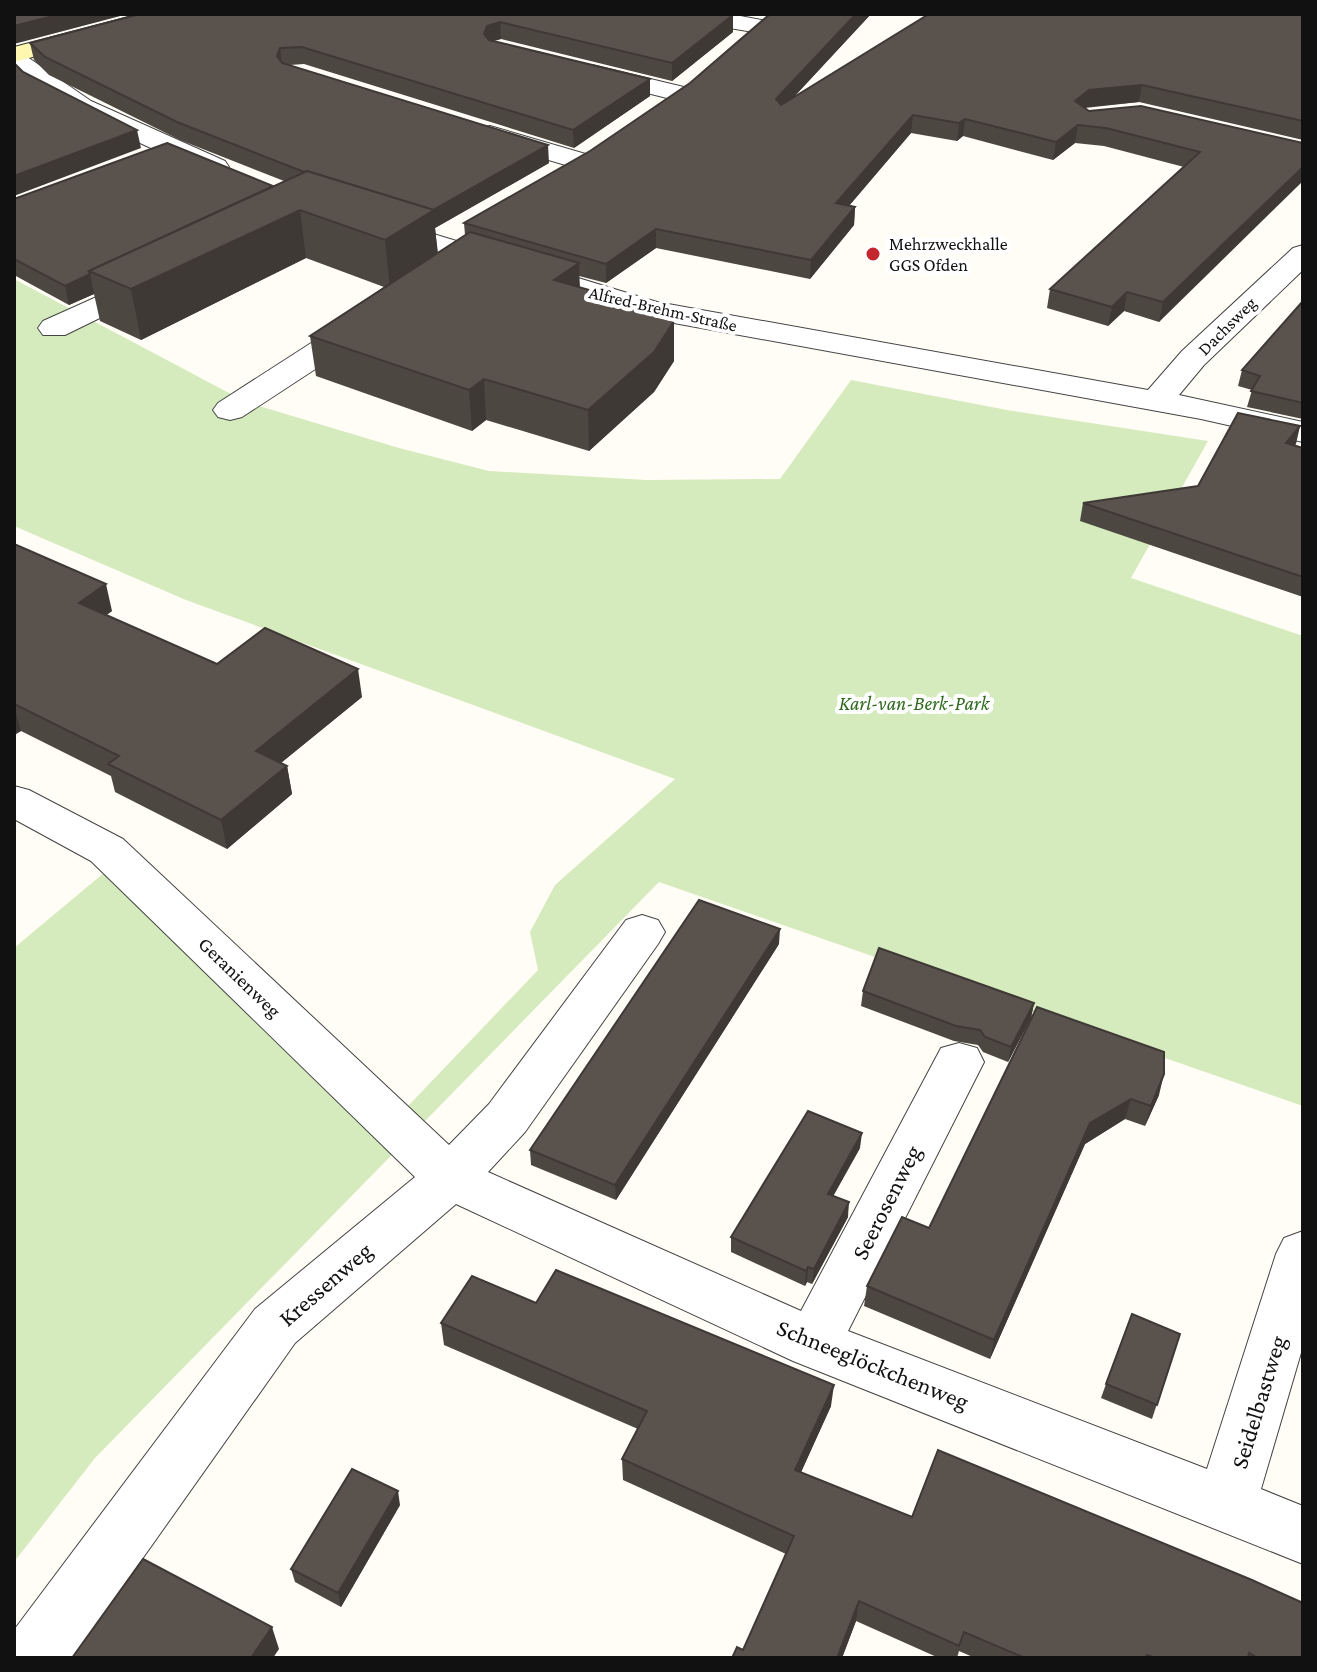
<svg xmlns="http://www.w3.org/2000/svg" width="1317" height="1672" font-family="'Crimson Pro',serif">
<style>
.green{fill:#d5ebbd}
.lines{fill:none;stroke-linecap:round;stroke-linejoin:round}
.street-casing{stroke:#444;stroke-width:2}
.secondary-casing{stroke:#333;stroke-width:2}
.street{fill:#fff;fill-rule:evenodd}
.secondary{fill:#fff6b0;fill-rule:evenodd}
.wall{fill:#4d4742}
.shaded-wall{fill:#3f3936}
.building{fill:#5a524d;stroke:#3f3936;stroke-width:2}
.poi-dot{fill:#c4262e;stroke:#fff;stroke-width:3}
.labels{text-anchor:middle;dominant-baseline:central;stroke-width:8;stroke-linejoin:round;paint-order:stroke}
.far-poi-label{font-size:18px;fill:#111;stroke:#fff;text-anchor:start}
.far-street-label{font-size:18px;fill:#111;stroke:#fff}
.park-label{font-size:20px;font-style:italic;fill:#2f6b1f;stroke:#fff}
.street-label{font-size:20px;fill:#111;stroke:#fff}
.near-street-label{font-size:24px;fill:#111;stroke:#fff}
</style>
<rect width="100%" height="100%" fill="#fffdf5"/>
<polygon class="green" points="14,279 246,402 399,448 489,471 647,480 780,479 851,380 1007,410 1208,441 1131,578 1303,636 1303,1106 659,882 95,1458 14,1562 14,948 117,862 387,1128 538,970 530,932 555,885 675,779 186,600 14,526"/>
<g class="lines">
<defs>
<g id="street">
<polygon points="676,14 730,14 767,21 771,26 759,33 688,21"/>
<polygon points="14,52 23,54 91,101 225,161 229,167 225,173 205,173 73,112 14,72"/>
<polygon points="592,65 688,88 692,93 679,101 583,77 580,72"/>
<polygon points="490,126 589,155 593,161 589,167 579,169 481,140 477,134 481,128"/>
<polygon points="381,218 657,302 1148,390 1182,351 1293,248 1303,245 1303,270 1204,365 1179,395 1303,422 1303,442 1201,419 652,319 371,233 367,227 371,221"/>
<polygon points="150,273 161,276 165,282 161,288 65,335 43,335 38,328 43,321"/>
<polygon points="361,316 372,318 377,325 372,332 242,417 230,420 218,417 213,410 218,403 350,318"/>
<polygon points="14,786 29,790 123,839 449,1145 489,1104 626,920 642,915 658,920 665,932 658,944 525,1132 488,1172 801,1311 941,1048 959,1043 977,1048 984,1062 848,1331 1207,1469 1276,1254 1284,1238 1303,1231 1303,1346 1261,1489 1303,1506 1303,1564 793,1361 456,1204 295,1343 72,1658 14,1658 14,1630 255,1309 415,1177 91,861 14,819"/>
</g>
<polygon id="secondary" points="140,14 179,14 175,19 14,62 14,47"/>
</defs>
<use href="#street" class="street-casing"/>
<use href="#secondary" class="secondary-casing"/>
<use href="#street" class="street"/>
<use href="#secondary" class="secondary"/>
</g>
<g class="wall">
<polygon points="140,14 728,14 733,32 672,81 501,39 494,41 650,79 650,96 574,148 304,64 290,65 549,163 435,228 438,253 465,235 464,223 871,14 794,97 1303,14 1303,140 1139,102 1085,108 1089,111 1303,143 1159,322 1124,311 1108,326 1047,308 1050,289 1184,167 1104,146 1075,143 1053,160 963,136 957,141 911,133 849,206 855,207 854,225 810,279 656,248 606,283 579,276 580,288 597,299 674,321 674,361 654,392 589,451 486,420 472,431 316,376 310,336 384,287 306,258 141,340 100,321 94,294 69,305 14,275 14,199 273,186 284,181 180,140 49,75 34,60 30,43"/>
<polygon points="1303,301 1303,419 1247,407 1252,390 1238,386 1242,370"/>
<polygon points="1300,426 1294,445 1303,448 1303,597 1080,521 1083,503 1198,486"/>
<polygon points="14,544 112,611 106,615 217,664 362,697 281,763 287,766 292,794 227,849 115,792 111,776 21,731 14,735"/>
<polygon points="779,944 616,1200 531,1165 530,1150"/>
<polygon points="863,991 1034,1003 1031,1018 1008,1062 983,1052 978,1045 954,1041 861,1006"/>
<polygon points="1037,1007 1159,1095 1145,1126 1125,1119 1085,1144 990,1359 864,1306 867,1286 929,1228"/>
<polygon points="860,1148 833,1196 848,1217 812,1284 807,1282 805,1286 731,1252 731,1237"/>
<polygon points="536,1303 831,1406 801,1472 912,1517 1303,1658 975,1658 959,1651 957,1658 939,1658 856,1621 842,1658 732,1658 743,1650 786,1554 623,1480 622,1459 638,1429 444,1345 441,1323"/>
<polygon points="1180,1334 1152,1419 1101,1398 1106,1384"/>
<polygon points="400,1505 341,1607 295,1582 291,1569"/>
</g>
<g class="shaded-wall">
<polygon points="61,14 128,14 14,44 14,26"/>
<polygon points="856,14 871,14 775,117 776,99"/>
<polygon points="733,15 733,32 672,81 672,63"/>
<polygon points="500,22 501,39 488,42 484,34 487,26"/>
<polygon points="280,48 282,65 277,56"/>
<polygon points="650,79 650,96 574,148 573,130"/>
<polygon points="1142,85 1139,102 1086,107 1072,119 1075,101 1089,90"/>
<polygon points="913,115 911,133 835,222 836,203"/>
<polygon points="965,119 963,136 957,141 959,123"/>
<polygon points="1078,125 1075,143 1053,160 1056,142"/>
<polygon points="137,130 141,148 14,196 14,176"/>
<polygon points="548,145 549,163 435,228 438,259 390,290 385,240 429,212"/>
<polygon points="1303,167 1303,181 1159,322 1163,302"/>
<polygon points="855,207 854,225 810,279 811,260"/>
<polygon points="300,210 306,258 141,340 131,289"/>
<polygon points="656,229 656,248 606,283 606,264"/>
<polygon points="579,263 580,302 554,280"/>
<polygon points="90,274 94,294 69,305 65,286"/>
<polygon points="1127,292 1124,311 1108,326 1112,307"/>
<polygon points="674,321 674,361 654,392 589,451 588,410"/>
<polygon points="484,379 486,420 472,431 469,390"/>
<polygon points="1300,426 1296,444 1282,461 1286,443"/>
<polygon points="106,584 112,611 86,630 79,603"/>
<polygon points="358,669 362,697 261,779 256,751"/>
<polygon points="14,707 21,731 14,735"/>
<polygon points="287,766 292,794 227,849 221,820"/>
<polygon points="780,929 779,944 616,1200 615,1185"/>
<polygon points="1034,1003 1031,1018 1008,1062 1011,1047"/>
<polygon points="1164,1074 1159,1095 1145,1126 1151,1106"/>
<polygon points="1131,1099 1125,1119 1085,1144 990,1359 994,1340 1090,1123"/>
<polygon points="862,1133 860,1148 826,1209 828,1194"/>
<polygon points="849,1202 848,1217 812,1284 814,1269"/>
<polygon points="808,1267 807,1282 805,1286 806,1271"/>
<polygon points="834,1385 831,1406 793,1490 795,1470"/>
<polygon points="398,1491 400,1505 341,1607 338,1593"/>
<polygon points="859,1601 856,1621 842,1658 837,1658"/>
<polygon points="272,1627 279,1649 273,1658 251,1658"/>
</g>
<g class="building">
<polygon points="14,14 61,14 14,26"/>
<polygon points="140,14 728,14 733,15 672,63 500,22 487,26 484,34 489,40 650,79 573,130 302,47 280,48 277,56 282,63 548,145 433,210 307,171 304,172 177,122 45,57 30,43"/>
<polygon points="770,14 856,14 776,99 781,105 929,14 1303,14 1303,121 1142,85 1089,90 1075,101 1089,111 1141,106 1303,143 1303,167 1163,302 1127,292 1112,307 1050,289 1200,152 1106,128 1078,125 1056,142 965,119 959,123 913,115 836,203 855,207 811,260 656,229 606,264 464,223 590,151 690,83"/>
<polygon points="14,63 23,72 137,130 14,176"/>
<polygon points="167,143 273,186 89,271 90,274 65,286 14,259 14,199"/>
<polygon points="307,171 434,210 385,240 300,210 131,289 89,271"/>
<polygon points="470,232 579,263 554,280 596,292 590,297 674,321 654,352 588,410 484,379 469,390 310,336"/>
<polygon points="1303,301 1303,403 1251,391 1260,376 1242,370"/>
<polygon points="1238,413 1300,426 1286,443 1303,448 1303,577 1083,503 1198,486"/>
<polygon points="14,544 106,584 79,603 217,664 265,628 358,669 256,751 287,766 221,820 108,764 119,756 14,704"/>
<polygon points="699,900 780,929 615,1185 530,1150"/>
<polygon points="879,948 1034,1003 1011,1047 985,1037 980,1030 956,1026 863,991"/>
<polygon points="1037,1007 1164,1052 1164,1074 1151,1106 1131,1099 1090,1123 994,1340 867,1286 902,1217 929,1228"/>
<polygon points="808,1111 862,1133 828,1194 849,1202 814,1269 808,1267 806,1271 731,1237"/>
<polygon points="556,1270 834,1385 795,1470 912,1517 938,1450 1252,1580 1303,1603 1303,1658 1258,1658 1249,1653 1248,1658 1155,1658 1147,1655 1146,1658 1025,1658 964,1632 959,1646 859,1601 837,1658 732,1658 737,1647 743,1650 794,1536 622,1459 647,1411 441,1323 472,1276 536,1303"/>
<polygon points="1132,1314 1180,1334 1157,1405 1106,1384"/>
<polygon points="352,1469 398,1491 338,1593 291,1569"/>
<polygon points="143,1559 272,1627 251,1658 72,1658"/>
</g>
<circle class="poi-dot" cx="873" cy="254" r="8"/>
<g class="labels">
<g class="far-poi-label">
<text x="889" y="244">Mehrzweckhalle<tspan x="889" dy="21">GGS Ofden</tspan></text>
</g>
<g class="far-street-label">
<text transform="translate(663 309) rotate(13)">Alfred-Brehm-Straße</text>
<text transform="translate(1227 326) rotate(-45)">Dachsweg</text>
</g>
<g class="park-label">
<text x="914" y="703">Karl-van-Berk-Park</text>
</g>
<g class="street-label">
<text transform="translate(240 977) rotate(44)">Geranienweg</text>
</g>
<g class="near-street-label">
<text transform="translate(886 1202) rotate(-63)">Seerosenweg</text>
<text transform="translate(325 1284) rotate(-41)">Kressenweg</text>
<text transform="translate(873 1364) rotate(22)">Schneeglöckchenweg</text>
<text transform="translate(1258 1402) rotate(-73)">Seidelbastweg</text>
</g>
</g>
<rect width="1317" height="1672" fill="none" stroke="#111111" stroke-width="32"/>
</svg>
